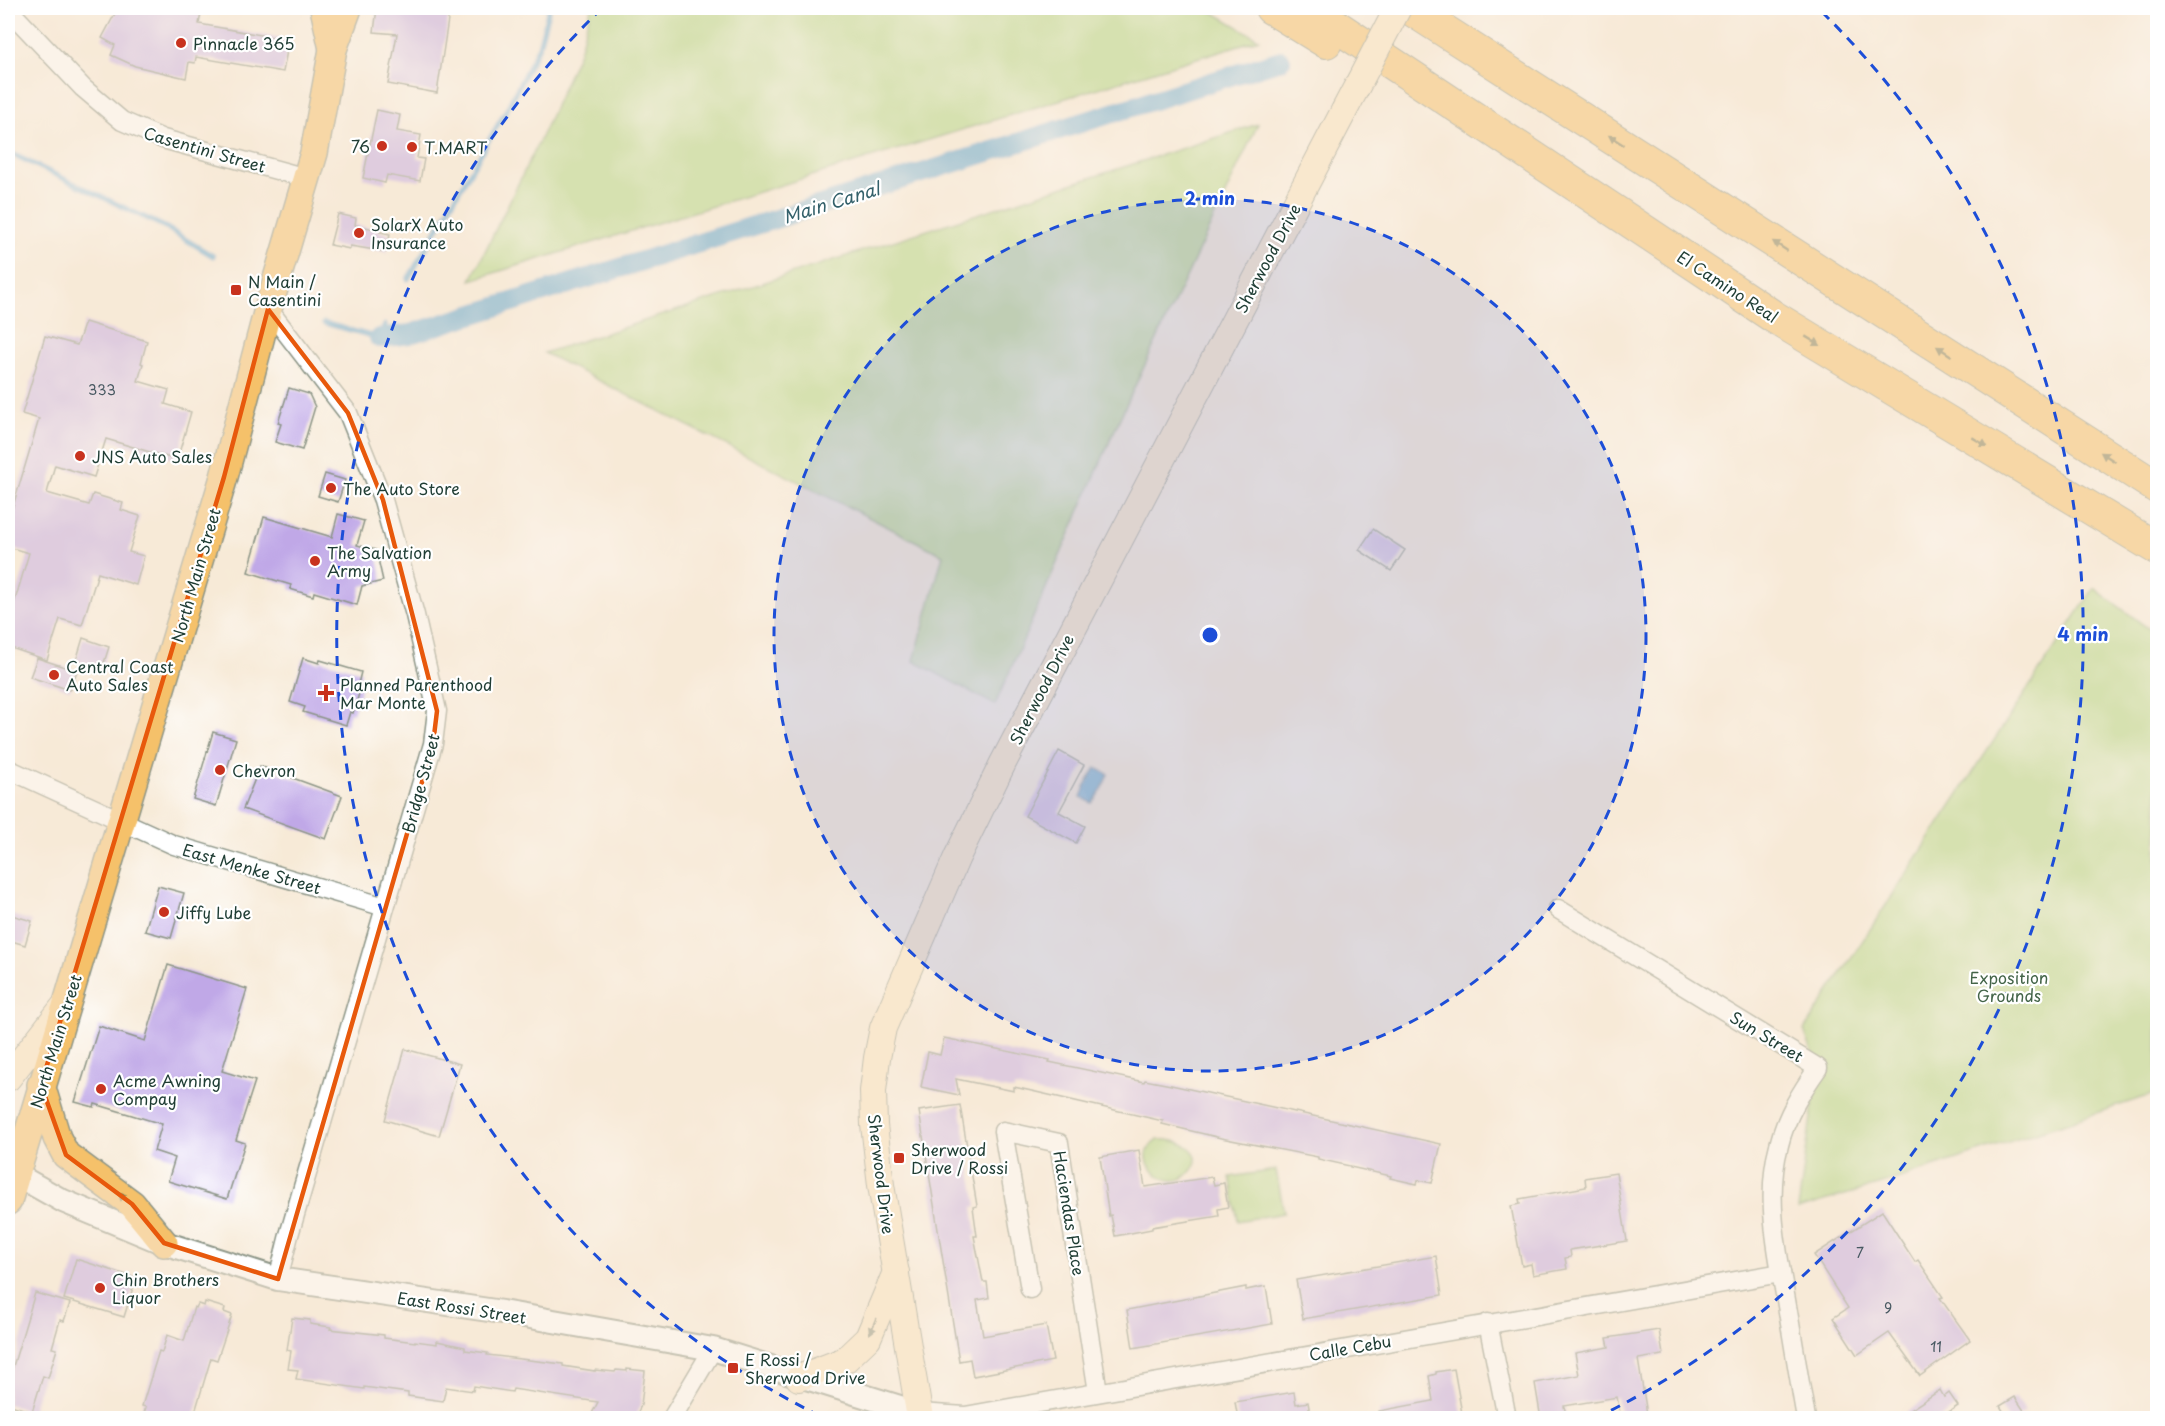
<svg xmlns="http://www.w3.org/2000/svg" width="2165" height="1426" font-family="'Playpen Sans',sans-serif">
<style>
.green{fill:#aed782;stroke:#668a5b;stroke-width:1.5}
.water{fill:#57a2cf;stroke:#3b7082;stroke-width:1.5}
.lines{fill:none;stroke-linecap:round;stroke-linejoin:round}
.stream{stroke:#57a2cf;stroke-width:5}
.canal{stroke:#57a2cf;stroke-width:20}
.building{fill:#c0a8e7}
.minor-casing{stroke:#8b9486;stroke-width:21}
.tertiary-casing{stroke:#8b9486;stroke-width:26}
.secondary-casing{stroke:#8b9486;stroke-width:28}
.primary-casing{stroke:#8b9486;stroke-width:30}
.motorway-casing{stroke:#8b9486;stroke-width:34}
.minor{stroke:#fff;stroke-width:18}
.tertiary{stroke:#fff;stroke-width:22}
.secondary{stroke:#fbe6c4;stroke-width:26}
.primary{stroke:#f5c16b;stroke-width:27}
.motorway{stroke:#f5c16b;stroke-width:32}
.secondary-bridge-casing{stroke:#8b9486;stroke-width:28;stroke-linecap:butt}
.secondary-bridge{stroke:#fbe6c4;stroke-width:26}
.oneway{fill:#7f784d}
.oneway2{fill:#8d927c}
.marked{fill:none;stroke:#e8590c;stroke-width:4.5;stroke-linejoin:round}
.ring{fill:none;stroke:#1d4ed8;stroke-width:3;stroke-dasharray:10 8}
.poi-dot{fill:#c8321e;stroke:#fff;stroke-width:2}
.labels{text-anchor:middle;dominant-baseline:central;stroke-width:4.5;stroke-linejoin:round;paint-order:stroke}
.number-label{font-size:14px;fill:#475861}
.poi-label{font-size:16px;fill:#1f3d34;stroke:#fff;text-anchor:start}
.street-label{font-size:16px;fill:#1f3d34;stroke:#fff}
.park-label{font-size:16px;fill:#436448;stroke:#fff}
.water-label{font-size:18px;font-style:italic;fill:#33606a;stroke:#fff}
.centre{fill:#1d4ed8;stroke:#fff;stroke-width:3}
.ring-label{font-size:18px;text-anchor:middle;font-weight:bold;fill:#1d4ed8;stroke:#fff;stroke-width:4.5;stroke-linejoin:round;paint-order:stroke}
</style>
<rect width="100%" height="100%" fill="#fff"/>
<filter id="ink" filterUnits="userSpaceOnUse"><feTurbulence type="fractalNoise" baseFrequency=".0167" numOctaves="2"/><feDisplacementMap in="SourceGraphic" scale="12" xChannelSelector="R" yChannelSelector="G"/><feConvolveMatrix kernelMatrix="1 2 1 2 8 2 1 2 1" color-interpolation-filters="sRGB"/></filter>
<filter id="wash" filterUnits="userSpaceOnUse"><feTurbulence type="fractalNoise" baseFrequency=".008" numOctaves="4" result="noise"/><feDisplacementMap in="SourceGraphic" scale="24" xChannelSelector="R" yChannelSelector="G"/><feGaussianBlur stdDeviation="1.35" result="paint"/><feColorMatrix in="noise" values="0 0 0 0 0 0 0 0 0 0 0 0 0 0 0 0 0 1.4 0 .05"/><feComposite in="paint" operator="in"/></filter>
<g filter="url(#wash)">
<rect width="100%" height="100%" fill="#f7ead7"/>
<g class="green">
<polygon points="591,8 1206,8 1259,39 471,280 544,131 579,52"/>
<polygon points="1258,124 1120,418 995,705 914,661 943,555 544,353"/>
<polygon points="2094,588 2157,635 2157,1093 1875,1186 1798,1209 1818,1068 1804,1030"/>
<path d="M 1158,1140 C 1176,1138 1210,1150 1190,1172 C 1168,1198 1127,1156 1158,1140 Z"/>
<polygon points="1276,1170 1284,1213 1238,1221 1230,1177"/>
</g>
<polygon class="water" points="1096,768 1108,774 1102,789 1092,803 1081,797 1087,782"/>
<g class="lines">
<g class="stream">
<polyline points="8,152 165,227 213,256"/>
<polyline points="408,279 507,109 539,46 549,8"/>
<polyline points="324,323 379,338 385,325"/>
</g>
<polyline class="canal" points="379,338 410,334 1281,60"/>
</g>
<g id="blocks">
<g class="building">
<polygon points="118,8 202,8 199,24 289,40 283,72 196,57 195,63 189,62 186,78 135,66 111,55 115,45 102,38"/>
<polygon points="377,8 403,8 449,13 437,93 388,84 397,34 374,32"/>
<polygon points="377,110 400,115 397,131 421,135 417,158 424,159 420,181 387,175 385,183 363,178"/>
<polygon points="338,214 356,218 355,225 380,230 380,232 390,234 387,252 350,246 350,249 330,245"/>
<polygon points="85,322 147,341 141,363 143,364 138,381 169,390 165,404 191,412 177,460 106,439 94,477 55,465 47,493 89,505 93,494 123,503 121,510 140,516 129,552 144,556 136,585 98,573 82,625 60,619 47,660 8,647 8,624 29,553 8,547 8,523 39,419 22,414 45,336 77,345"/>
<polygon points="289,388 309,394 315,407 302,450 275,442 281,424 278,423"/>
<polygon points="325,474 345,480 338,502 318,496"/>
<polygon points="338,514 364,521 357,545 376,550 383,581 362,586 357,605 314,592 313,596 290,589 291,585 248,572 264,517 332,537"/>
<polygon points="1373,529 1405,550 1391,571 1359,550"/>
<polygon points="83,638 109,647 102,669 76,661"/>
<polygon points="37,658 77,671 70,690 30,677"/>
<polygon points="303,658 319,663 320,660 361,672 358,684 362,684 353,713 350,712 346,725 303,712 305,707 290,702"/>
<polygon points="213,732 236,739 216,806 193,799"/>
<polygon points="1059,751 1084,765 1059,812 1085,826 1076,843 1025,816"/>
<polygon points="260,766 342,796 326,839 243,809"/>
<polygon points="158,886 184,893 171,938 145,931"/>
<polygon points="8,914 32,921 25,945 8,940"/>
<polygon points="168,965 247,989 222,1071 255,1081 236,1140 245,1143 227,1199 168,1181 175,1158 154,1151 162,1124 95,1104 94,1107 75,1102 99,1026 145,1041"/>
<polygon points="944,1038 1050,1060 1049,1062 1144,1082 1145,1080 1171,1085 1441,1144 1432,1183 1418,1180 1417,1184 1390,1178 1391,1176 1350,1167 1350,1166 1318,1159 1318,1157 1221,1138 1162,1124 1163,1121 1014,1087 1014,1091 956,1079 959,1095 921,1087 928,1052 940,1055"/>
<polygon points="405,1049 460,1064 439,1136 385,1120"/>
<polygon points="960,1105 977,1206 973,1207 977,1236 974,1236 983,1282 987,1282 989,1298 977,1300 983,1336 1046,1325 1053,1361 973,1376 970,1359 959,1361 919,1111"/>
<polygon points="1139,1150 1145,1187 1212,1177 1214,1185 1224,1183 1228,1207 1218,1209 1219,1216 1152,1227 1152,1229 1115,1236 1111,1215 1109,1216 1100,1157"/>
<polygon points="1616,1173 1627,1241 1570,1250 1571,1257 1565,1258 1567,1269 1533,1275 1531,1264 1522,1266 1511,1206 1520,1204 1519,1199 1586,1187 1585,1178"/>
<polygon points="1882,1211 1915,1262 1918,1260 1943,1297 1940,1298 1970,1340 1920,1376 1889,1333 1857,1355 1833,1318 1848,1308 1814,1255"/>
<polygon points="1436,1256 1442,1295 1303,1319 1296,1280"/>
<polygon points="76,1259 136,1278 124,1317 64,1299"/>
<polygon points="1266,1286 1272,1324 1133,1348 1127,1310 1246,1287 1246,1290"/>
<polygon points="35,1293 70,1303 64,1321 60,1320 52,1348 57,1349 48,1378 43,1376 32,1412 8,1404 8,1383"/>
<polygon points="205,1302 225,1308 224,1312 232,1315 217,1360 211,1358 193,1419 142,1419 146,1407 142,1406 159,1351 162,1352 167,1335 184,1341 194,1307 196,1308 198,1304 204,1306"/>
<polygon points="292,1318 310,1320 310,1324 331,1327 330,1329 384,1335 384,1338 415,1342 415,1341 437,1344 437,1341 465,1347 465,1350 488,1353 487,1355 563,1364 563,1366 595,1371 595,1370 615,1372 616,1370 627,1371 627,1369 645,1371 641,1405 635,1419 589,1419 598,1402 513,1389 512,1392 474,1386 473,1391 446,1387 443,1401 408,1396 408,1393 364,1387 364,1389 296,1379 298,1370 288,1369 291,1351 287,1350"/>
<polygon points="1659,1330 1663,1355 1638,1359 1647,1414 1621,1418 1617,1397 1564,1406 1567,1419 1541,1419 1535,1383 1579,1375 1575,1353 1609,1347 1607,1338"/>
<polygon points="1454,1369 1463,1419 1379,1419 1379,1411 1433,1401 1429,1376 1436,1374 1436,1372"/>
<polygon points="1940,1390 1944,1397 1949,1393 1958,1406 1938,1419 1896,1419"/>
<polygon points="1294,1392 1296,1404 1308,1402 1311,1419 1238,1419 1235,1402"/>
<polygon points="2015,1397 2025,1412 2015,1419 2008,1419 2000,1406"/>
</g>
</g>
</g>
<g filter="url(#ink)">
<use href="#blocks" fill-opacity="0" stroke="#8b9486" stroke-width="1.5"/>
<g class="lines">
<defs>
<g id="minor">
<polyline points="8,9 83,88 122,121 163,139 306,178"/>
<polyline points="268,309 348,413 383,500 415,615 437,711 433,744 289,1235 278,1279"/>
<polyline points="8,769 174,845 385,907"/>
<path d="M 1558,909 L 1818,1068 C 1801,1092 1786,1116 1779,1145 C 1765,1196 1777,1250 1786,1300 C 1793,1340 1799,1379 1806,1418"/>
<polyline points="1030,1289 1003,1131 1059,1143 1098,1392"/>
<polyline points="1488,1323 1507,1418"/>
<polyline points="919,1413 965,1416 1781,1273"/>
<polyline points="672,1418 713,1349"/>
</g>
<polyline id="tertiary" points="15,1174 63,1201 164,1243 278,1279 502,1312 713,1349 919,1413"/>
<g id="secondary">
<polyline points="8,1078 65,1005"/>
<polyline points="799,1378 845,1360 868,1338 896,1272"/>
<polyline points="920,1418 881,1185 874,1125 873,1091 877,1058 883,1028 957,857 1003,763 1344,111"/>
</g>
<g id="primary">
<polyline points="324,8 333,49"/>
<polyline points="41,1085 57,1138 66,1155 132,1204 164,1243"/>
<polyline points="8,1201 224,477 268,309 314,153 333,49 348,8"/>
</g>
<g id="motorway">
<polyline points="1271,8 1326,42"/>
<polyline points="1309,8 1774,317 2158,549"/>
<polyline points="1409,8 2158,488"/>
</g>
</defs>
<use href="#minor" class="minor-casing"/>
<use href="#tertiary" class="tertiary-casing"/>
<use href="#secondary" class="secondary-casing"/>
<use href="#primary" class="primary-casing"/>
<use href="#motorway" class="motorway-casing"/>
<use href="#minor" class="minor"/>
<use href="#tertiary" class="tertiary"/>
<use href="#secondary" class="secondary"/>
<use href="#primary" class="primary"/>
<use href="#motorway" class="motorway"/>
<defs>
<polyline id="secondary-bridge" points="1344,111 1398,8"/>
</defs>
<use href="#secondary-bridge" class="secondary-bridge-casing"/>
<use href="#secondary-bridge" class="secondary-bridge"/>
</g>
<defs><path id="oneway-solid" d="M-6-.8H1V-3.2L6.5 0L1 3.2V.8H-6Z" transform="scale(1.5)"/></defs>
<g class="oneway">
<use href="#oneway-solid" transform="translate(1616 140) rotate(-147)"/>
<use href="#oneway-solid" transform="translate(1780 246) rotate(-147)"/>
<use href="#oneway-solid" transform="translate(1813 341) rotate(31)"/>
<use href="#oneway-solid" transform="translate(1944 351) rotate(-147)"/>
<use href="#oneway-solid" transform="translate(1980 442) rotate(31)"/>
<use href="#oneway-solid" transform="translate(2108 457) rotate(-147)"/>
<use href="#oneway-solid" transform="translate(125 1199) rotate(-140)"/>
</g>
<use class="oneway2" href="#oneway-solid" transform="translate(873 1326) rotate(113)"/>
</g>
<path d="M0 0H2165V1426H0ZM 268,309 L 348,413 L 383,500 L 437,711 L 433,744 L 278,1279 L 164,1243 L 132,1204 L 66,1155 L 41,1085 L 224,477 Z" fill="#f7ead7" fill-opacity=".55" fill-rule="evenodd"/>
<path class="marked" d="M 268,309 L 348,413 L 383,500 L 437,711 L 433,744 L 278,1279 L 164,1243 L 132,1204 L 66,1155 L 41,1085 L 224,477 Z"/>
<circle cx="1210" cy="635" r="436" fill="#1d4ed8" fill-opacity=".12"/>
<g class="ring">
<circle cx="1210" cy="635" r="436"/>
<path d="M820 1416A873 873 0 0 1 598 12M1822 12A873 873 0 0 1 1600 1416"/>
</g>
<g class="poi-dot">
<circle cx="181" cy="43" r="6"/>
<circle cx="382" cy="146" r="6"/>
<circle cx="412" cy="147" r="6"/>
<circle cx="359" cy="233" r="6"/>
<rect x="230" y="284" width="12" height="12" rx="3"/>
<circle cx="80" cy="456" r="6"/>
<circle cx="331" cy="488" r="6"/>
<circle cx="315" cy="561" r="6"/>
<circle cx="54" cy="675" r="6"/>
<path d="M323 684h6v6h6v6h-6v6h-6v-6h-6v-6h6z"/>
<circle cx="220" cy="770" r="6"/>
<circle cx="164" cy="912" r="6"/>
<circle cx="101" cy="1089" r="6"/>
<rect x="893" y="1152" width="12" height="12" rx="3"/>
<circle cx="100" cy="1288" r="6"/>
<rect x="727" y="1362" width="12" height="12" rx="3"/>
</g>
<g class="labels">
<g class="number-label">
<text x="102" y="389">333</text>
<text x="1860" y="1252">7</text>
<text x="1888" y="1307">9</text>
<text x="1936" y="1346">11</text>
</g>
<g class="poi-label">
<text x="193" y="43">Pinnacle 365</text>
<text x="370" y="146" text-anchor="end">76</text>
<text x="424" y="147">T.MART</text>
<text x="371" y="224">SolarX Auto<tspan x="371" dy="18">Insurance</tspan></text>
<text x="248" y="281">N Main /<tspan x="248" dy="18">Casentini</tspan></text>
<text x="92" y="456">JNS Auto Sales</text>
<text x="343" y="488">The Auto Store</text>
<text x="327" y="552">The Salvation<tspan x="327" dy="18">Army</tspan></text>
<text x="66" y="666">Central Coast<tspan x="66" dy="18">Auto Sales</tspan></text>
<text x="340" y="684">Planned Parenthood<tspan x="340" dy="18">Mar Monte</tspan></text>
<text x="232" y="770">Chevron</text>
<text x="176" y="912">Jiffy Lube</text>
<text x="113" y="1080">Acme Awning<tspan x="113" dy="18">Compay</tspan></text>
<text x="911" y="1149">Sherwood<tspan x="911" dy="18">Drive / Rossi</tspan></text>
<text x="112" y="1279">Chin Brothers<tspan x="112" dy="18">Liquor</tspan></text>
<text x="745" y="1359">E Rossi /<tspan x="745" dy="18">Sherwood Drive</tspan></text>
</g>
<g class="street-label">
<text transform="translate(205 149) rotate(16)">Casentini Street</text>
<text transform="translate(1267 258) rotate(-62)">Sherwood Drive</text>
<text transform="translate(1728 286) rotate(33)">El Camino Real</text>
<text transform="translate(195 575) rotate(-74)">North Main Street</text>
<text transform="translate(1041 689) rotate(-63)">Sherwood Drive</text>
<text transform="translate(420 783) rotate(-75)">Bridge Street</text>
<text transform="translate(252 868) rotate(16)">East Menke Street</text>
<text transform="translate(1767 1036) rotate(31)">Sun Street</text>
<text transform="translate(55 1041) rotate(-73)">North Main Street</text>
<text transform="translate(882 1174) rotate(83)">Sherwood Drive</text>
<text transform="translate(1070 1213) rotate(81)">Haciendas Place</text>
<text transform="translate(462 1307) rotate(9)">East Rossi Street</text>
<text transform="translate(1350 1347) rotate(-10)">Calle Cebu</text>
</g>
<g class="park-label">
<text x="2009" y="977">Exposition<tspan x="2009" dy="18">Grounds</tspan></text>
</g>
<g class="water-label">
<text transform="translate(831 202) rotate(-17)">Main Canal</text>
</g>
</g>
<circle cx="1210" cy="635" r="9" class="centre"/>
<g class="ring-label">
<text x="1210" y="205">2 min</text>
<text x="2083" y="641">4 min</text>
</g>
<rect width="2165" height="1426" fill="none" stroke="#fff" stroke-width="30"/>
</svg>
